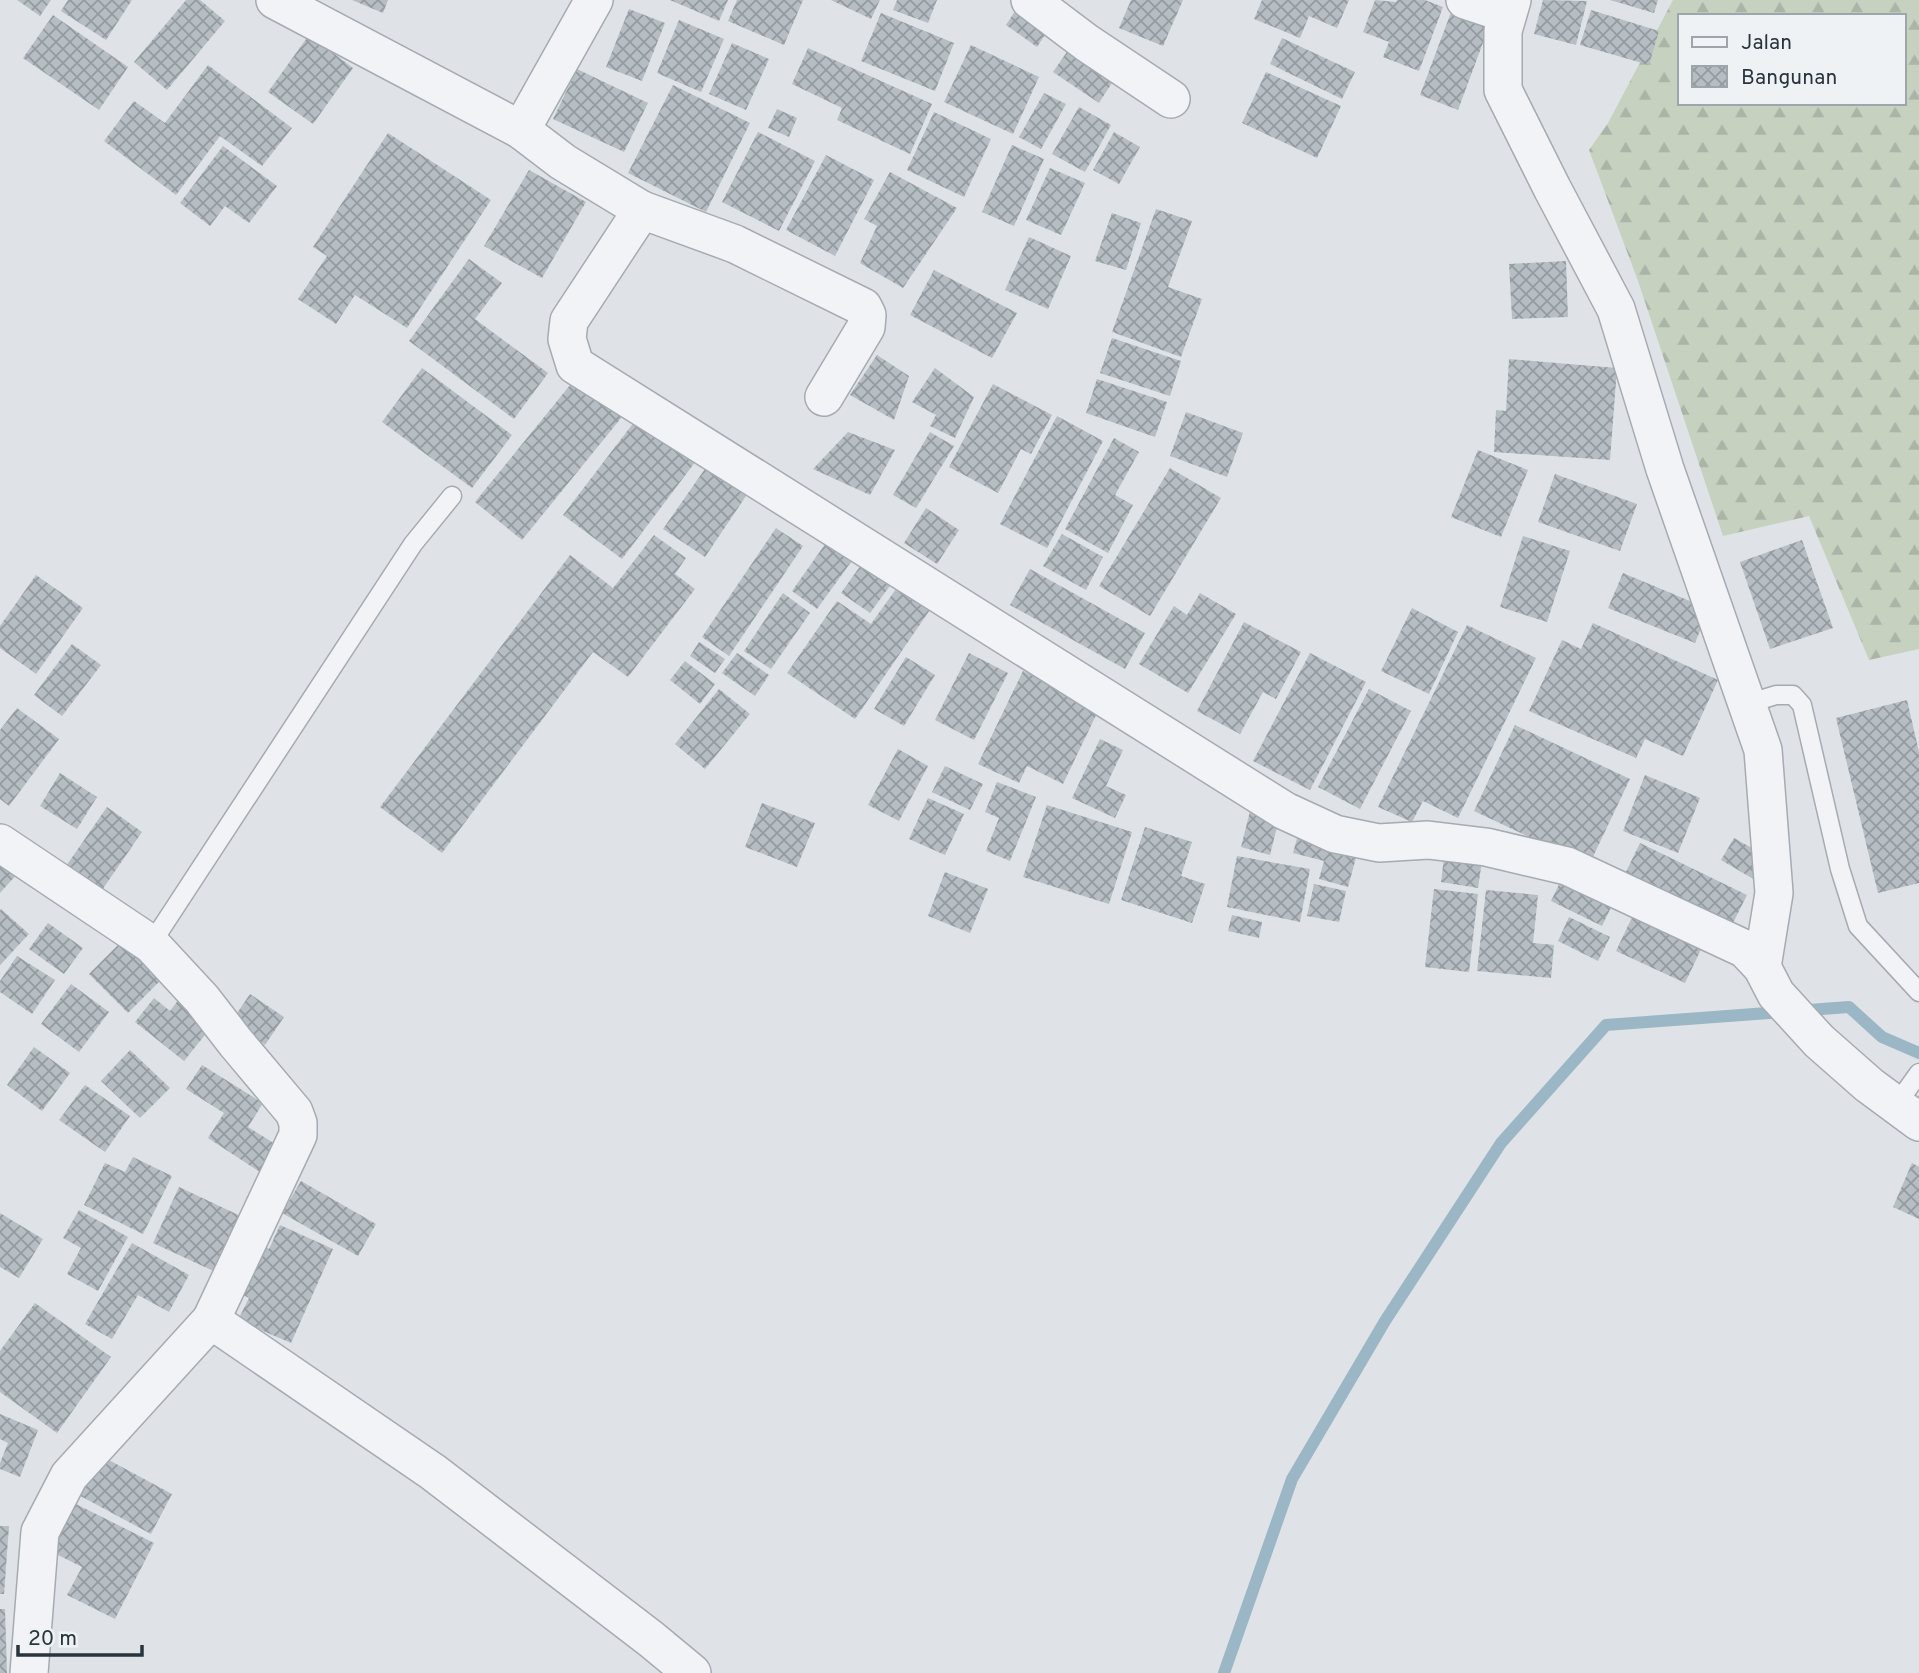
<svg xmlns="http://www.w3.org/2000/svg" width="1919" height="1673" font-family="Overpass,sans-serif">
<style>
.forest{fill:url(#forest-firs);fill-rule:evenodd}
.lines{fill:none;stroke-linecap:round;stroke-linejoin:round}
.stream{stroke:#9bb7c5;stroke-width:12}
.building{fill:url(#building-cross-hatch)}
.lane-casing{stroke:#a5abb1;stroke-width:21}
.street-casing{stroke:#a5abb1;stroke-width:40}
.lane{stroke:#f1f3f6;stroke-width:18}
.street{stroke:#f1f3f6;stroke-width:37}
</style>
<defs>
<pattern id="forest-firs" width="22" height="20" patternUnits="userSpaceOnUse" patternTransform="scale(1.75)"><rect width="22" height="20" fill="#c7d1c0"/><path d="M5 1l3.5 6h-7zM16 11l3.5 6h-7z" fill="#abb4a6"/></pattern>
<pattern id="building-cross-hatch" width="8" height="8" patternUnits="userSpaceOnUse" patternTransform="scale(1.75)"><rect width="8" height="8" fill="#b6bec4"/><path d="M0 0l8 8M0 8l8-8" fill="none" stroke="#949ba0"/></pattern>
</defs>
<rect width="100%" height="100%" fill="#dfe3e7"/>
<path class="forest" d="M 1673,0 L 1919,0 L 1919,649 L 1869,660 L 1809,516 L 1723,536 L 1638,281 L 1589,150 L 1608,123 ZM 1679,16 L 1903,16 L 1903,103 L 1679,103 Z"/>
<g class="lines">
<polyline class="stream" points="1224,1673 1292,1479 1385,1321 1501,1143 1606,1025 1849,1007 1882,1037 1919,1053"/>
</g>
<g class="building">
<polygon points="17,0 51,0 40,16"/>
<polygon points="68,0 132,0 106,40 61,11"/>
<polygon points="186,0 200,0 225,21 167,90 134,62"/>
<polygon points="352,0 388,0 383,13"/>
<polygon points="670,0 728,0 719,21"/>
<polygon points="737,0 803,0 784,45 728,21"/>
<polygon points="831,0 880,0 871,19"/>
<polygon points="897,0 937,0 928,23 893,10"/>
<polygon points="1131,0 1183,0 1163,46 1119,28"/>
<polygon points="1262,0 1349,0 1337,28 1309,16 1300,38 1254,19"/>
<polygon points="1375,0 1396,2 1397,0 1425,0 1443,7 1419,71 1383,57 1389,42 1363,32"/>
<polygon points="1543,0 1587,1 1576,45 1534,34"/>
<polygon points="1610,0 1658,0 1654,13"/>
<polygon points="1021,2 1053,23 1037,47 1006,25"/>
<polygon points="1453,7 1491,21 1458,110 1420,95"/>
<polygon points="629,9 665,23 642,81 606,67"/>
<polygon points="1591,10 1659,31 1649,65 1580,45"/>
<polygon points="881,13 954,43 935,91 861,61"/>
<polygon points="53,15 128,67 99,110 23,58"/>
<polygon points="679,20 724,39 701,92 657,73"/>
<polygon points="309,35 353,68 313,124 268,92"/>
<polygon points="1282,38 1355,72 1342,99 1270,64"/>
<polygon points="1076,39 1121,69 1099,103 1053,72"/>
<polygon points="732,43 769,59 746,110 709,94"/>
<polygon points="971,45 1039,77 1013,134 944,102"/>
<polygon points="808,48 932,104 910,154 837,120 842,108 792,84"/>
<polygon points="208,65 292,128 262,166 220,136 176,195 104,141 134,101 165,123"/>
<polygon points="577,69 648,103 624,152 553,119"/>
<polygon points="1266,72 1341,106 1317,158 1242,123"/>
<polygon points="673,85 750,123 706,212 628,173"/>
<polygon points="1044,93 1066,104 1041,149 1019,137"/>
<polygon points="1079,107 1111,125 1085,172 1052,154"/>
<polygon points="777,109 797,118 789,137 768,128"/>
<polygon points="934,112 991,139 964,197 907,170"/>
<polygon points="758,132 815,161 779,231 722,202"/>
<polygon points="1114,132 1140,147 1119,184 1093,170"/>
<polygon points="388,133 491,200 407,328 355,295 336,324 298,299 327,256 313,247"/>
<polygon points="1012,145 1044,159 1014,226 982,212"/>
<polygon points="223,146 277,186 249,223 225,206 210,226 180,203"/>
<polygon points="826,155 874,180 835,256 786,230"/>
<polygon points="1050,168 1085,183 1061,235 1026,220"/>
<polygon points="529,170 586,202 542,278 484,246"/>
<polygon points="890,172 957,208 903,288 860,263 877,226 864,219"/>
<polygon points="1156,209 1192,221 1168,287 1202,299 1181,357 1112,332"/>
<polygon points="1112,213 1141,223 1126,270 1095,261"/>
<polygon points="1029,237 1071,256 1048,309 1005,290"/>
<polygon points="469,259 502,283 475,319 548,373 514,419 409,341"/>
<polygon points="1566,261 1568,317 1512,319 1509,264"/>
<polygon points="934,270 1017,313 992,358 910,315"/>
<polygon points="1112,338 1181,361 1170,396 1100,373"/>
<polygon points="877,355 909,376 894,420 850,395"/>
<polygon points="1509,359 1617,368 1610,460 1494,452 1496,410 1506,411"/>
<polygon points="422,368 512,435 472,488 382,422"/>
<polygon points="935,368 974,397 955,438 930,426 936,415 912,402"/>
<polygon points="579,374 626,412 522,540 475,502"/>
<polygon points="1097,379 1167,402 1155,437 1086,413"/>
<polygon points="993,384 1052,415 1031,454 1021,449 998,493 949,467"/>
<polygon points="1186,412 1243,433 1227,477 1170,456"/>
<polygon points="641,413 699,457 622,559 563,515"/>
<polygon points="1057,416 1103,441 1047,548 1000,524"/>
<polygon points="848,432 895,450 870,495 813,469"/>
<polygon points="930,432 954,446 916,508 893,495"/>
<polygon points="1114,438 1139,452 1115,495 1133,505 1108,553 1065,529"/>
<polygon points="1478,450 1528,470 1501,537 1451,517"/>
<polygon points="707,466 748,493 705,557 663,529"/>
<polygon points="1170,468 1221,498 1150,616 1099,586"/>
<polygon points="1555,474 1637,504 1620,551 1538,522"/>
<polygon points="926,508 959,530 937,564 904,543"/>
<polygon points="776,528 803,546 729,656 702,637"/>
<polygon points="833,533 859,551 817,609 792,591"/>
<polygon points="1062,534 1103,557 1086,590 1043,566"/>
<polygon points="654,535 686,558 675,574 695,589 628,677 593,652 442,853 380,807 570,555 613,588"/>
<polygon points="1523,536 1570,551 1547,622 1500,607"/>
<polygon points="1802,540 1833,628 1770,649 1740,562"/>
<polygon points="866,558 895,579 870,613 841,593"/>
<polygon points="1030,569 1145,633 1125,669 1010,605"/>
<polygon points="1623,573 1709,609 1695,643 1608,608"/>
<polygon points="36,575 83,608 36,674 0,648 0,626"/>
<polygon points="901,582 934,604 855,719 787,673 837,601 871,624"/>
<polygon points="783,593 810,613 771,669 744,651"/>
<polygon points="1200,593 1236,614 1188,693 1139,664 1174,606 1187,615"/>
<polygon points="1412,608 1458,632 1429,694 1381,671"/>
<polygon points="1244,622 1301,652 1276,699 1263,692 1240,734 1197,711"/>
<polygon points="1593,623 1718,680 1683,756 1645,739 1636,758 1529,711 1562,640 1581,649"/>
<polygon points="1467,625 1536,658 1458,818 1423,801 1412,822 1378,807"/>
<polygon points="699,642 725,659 715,673 690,656"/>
<polygon points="72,644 101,665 62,716 34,695"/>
<polygon points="737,653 769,675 755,696 722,673"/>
<polygon points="969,653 1008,673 974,740 935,720"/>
<polygon points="1310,653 1366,682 1310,790 1253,761"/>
<polygon points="906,657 935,675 904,726 874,709"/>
<polygon points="685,661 715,684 700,704 670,680"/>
<polygon points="1023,671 1100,707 1063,784 1027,766 1019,783 978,764"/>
<polygon points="719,689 750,714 705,769 675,744"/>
<polygon points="1369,689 1411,711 1360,809 1318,787"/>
<polygon points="1907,700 1919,752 1919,883 1878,893 1836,718"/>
<polygon points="17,708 59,739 9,806 0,799 0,730"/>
<polygon points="1515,725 1630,779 1589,865 1474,811"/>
<polygon points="1100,739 1123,750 1106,786 1126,795 1115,818 1072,798"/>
<polygon points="898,749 928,766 899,821 868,805"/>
<polygon points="945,766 983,784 970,810 932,792"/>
<polygon points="60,773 97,797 77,829 40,806"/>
<polygon points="1645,775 1700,798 1678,853 1623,831"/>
<polygon points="997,782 1036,797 1010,861 986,851 999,818 985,812"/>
<polygon points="928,798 964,814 945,855 909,839"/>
<polygon points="762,803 815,823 797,867 745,847"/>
<polygon points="1047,805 1132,832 1109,904 1023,877"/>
<polygon points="107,807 142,832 100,893 64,869"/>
<polygon points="1251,807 1280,815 1270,855 1241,847"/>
<polygon points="1145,827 1192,842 1181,876 1205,884 1192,923 1121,900"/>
<polygon points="1299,831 1359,847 1348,887 1319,879 1324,861 1293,853"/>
<polygon points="1734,838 1768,857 1755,880 1721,860"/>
<polygon points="1640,843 1747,895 1729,931 1622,880"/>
<polygon points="1445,849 1483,854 1478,888 1441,882"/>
<polygon points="1237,856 1310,869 1300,922 1227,907"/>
<polygon points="0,858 18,873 0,893"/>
<polygon points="1567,868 1618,893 1602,926 1551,901"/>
<polygon points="945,872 988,889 970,933 928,916"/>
<polygon points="1314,884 1346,891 1339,922 1307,916"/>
<polygon points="1434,889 1478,894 1469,972 1425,967"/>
<polygon points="1486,890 1538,895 1533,943 1554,945 1551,978 1477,971"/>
<polygon points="1,909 29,934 0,965 0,911"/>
<polygon points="1636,909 1705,941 1685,983 1616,951"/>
<polygon points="1232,915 1262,922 1259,938 1228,931"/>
<polygon points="1569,917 1610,937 1598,961 1558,941"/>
<polygon points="48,923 83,948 64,974 29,949"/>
<polygon points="125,938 164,977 128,1013 89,974"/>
<polygon points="17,956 55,980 32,1014 0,992 0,981"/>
<polygon points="71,984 109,1012 79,1052 41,1024"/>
<polygon points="250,994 284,1017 265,1045 231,1022"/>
<polygon points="154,998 170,1011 179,999 213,1025 184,1061 135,1022"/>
<polygon points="34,1047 70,1073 42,1111 7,1085"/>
<polygon points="130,1050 170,1088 140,1118 101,1081"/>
<polygon points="202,1065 263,1103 248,1127 280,1147 263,1174 208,1138 224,1113 186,1089"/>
<polygon points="85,1085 130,1116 105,1152 59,1120"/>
<polygon points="133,1157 172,1176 143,1234 84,1205 105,1163 125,1172"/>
<polygon points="1912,1163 1919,1167 1919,1219 1893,1207"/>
<polygon points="301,1181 376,1224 358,1256 282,1213"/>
<polygon points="179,1187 247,1219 220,1274 153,1243"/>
<polygon points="79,1210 128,1237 98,1291 67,1274 81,1248 63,1238"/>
<polygon points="0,1213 43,1239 19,1278 0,1267"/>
<polygon points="280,1225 333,1249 291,1343 238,1320 249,1298 233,1290 254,1243 269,1249"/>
<polygon points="132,1243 189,1275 169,1312 138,1295 112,1339 85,1324"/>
<polygon points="35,1303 111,1357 57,1433 0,1392 0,1351"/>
<polygon points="0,1414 38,1430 20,1477 0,1469 0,1463 8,1443 0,1439"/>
<polygon points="94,1452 172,1494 151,1534 73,1492"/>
<polygon points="70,1501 154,1543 115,1619 67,1595 82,1567 46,1549"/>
<polygon points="0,1526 9,1526 4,1594 0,1594"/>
<polygon points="0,1609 5,1609 7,1673 0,1673"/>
</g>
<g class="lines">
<defs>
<g id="lane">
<polyline points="1747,704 1776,695 1793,695 1802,705 1840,869 1858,926 1919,992"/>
<polyline points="151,944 413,544 452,496"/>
<polyline points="1896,1105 1919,1073"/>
</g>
<g id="street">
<polyline points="275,0 521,130 563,162 642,210 569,321 567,339 575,365 1285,811 1335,834 1379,843 1428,840 1486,847 1567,866 1745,949 1762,967 1776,994 1819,1041 1869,1085 1919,1122"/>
<polyline points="1030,0 1087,43 1171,99"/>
<polyline points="1465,0 1507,14"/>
<polyline points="1512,0 1503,31 1503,90 1552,188 1616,309 1665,469 1763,750 1774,893 1762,967"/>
<polyline points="521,130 594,0"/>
<polyline points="642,210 735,244 863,307 867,315 866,327 824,397"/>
<polyline points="0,843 151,944 202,999 236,1043 294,1112 298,1123 298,1135 211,1320 433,1472 651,1639 692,1673"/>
<polyline points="29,1673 40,1532 69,1476 211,1320"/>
</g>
</defs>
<use href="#lane" class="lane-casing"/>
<use href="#street" class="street-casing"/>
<use href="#lane" class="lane"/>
<use href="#street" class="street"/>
</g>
<rect x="1678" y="14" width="228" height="91" fill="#eef2f5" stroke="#9fa6ab" stroke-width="2"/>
<rect x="1692" y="37" width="35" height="10" fill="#f1f3f6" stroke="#9fa6ab" stroke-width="2"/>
<text x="1741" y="49" font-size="21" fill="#29343d">Jalan</text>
<rect x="1692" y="66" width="35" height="21" fill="url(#building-cross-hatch)" stroke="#9fa6ab" stroke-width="2"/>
<text x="1741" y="84" font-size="21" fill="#29343d">Bangunan</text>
<path d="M18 1645v10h124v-10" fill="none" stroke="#29343d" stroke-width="3.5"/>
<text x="28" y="1645" font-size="21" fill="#29343d" stroke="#eef2f5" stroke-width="5" paint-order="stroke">20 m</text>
</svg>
